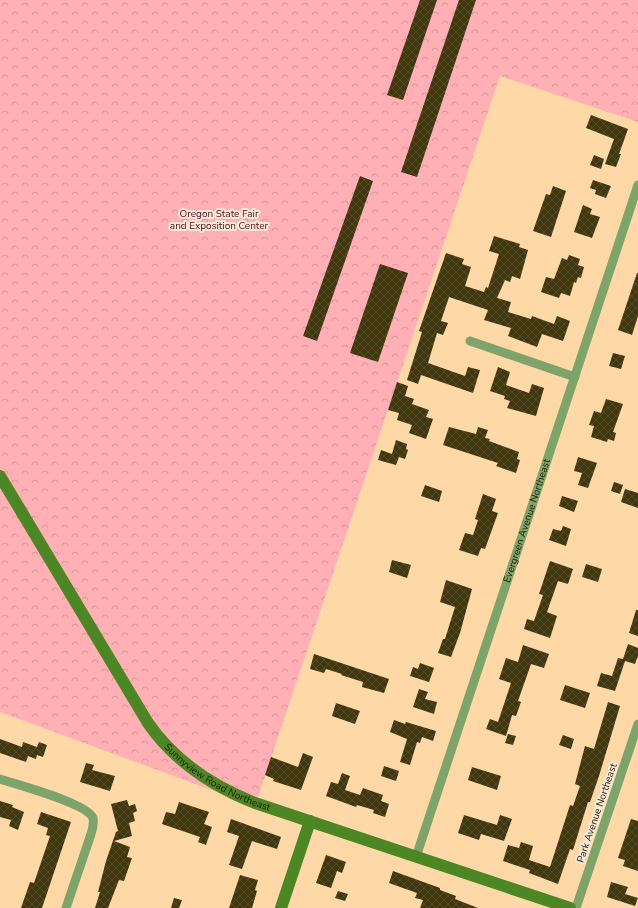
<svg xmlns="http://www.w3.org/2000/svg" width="638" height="908" font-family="'Nunito Sans',sans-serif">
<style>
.park{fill:url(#park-crowns)}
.building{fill:url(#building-cross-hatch)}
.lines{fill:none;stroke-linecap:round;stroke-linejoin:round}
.street{stroke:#7ea469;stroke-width:9}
.secondary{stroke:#4c8625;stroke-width:12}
.labels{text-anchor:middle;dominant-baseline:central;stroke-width:4;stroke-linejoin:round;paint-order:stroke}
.park-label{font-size:10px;fill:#580c1c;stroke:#f9ead7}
.street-label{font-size:10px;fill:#251804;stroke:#f9ead7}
</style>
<defs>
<pattern id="park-crowns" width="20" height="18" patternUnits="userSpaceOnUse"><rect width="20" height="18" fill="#feb0b5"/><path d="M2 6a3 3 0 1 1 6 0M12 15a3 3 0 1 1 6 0" fill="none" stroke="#da979a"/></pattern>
<pattern id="building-cross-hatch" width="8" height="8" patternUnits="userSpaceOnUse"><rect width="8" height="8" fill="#41370e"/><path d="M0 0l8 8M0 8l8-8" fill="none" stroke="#544b27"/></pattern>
</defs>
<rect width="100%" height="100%" fill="#fed9a7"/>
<polygon class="park" points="0,0 638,0 638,122 500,76 255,806 0,712"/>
<g class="building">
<polygon points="420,0 437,0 403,100 387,95"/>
<polygon points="459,0 476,0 417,177 401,172"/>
<polygon points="591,115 628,129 619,154 621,154 616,167 605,164 614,139 586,128"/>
<polygon points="594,155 604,159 601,169 590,165"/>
<polygon points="360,176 373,181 317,341 303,336"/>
<polygon points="593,180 611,186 606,198 595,194 596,190 590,188"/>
<polygon points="553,186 566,191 551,237 533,231 546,194 550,195"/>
<polygon points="583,205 592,209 590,214 600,217 592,238 574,232"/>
<polygon points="494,236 520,244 519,247 528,250 520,279 512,276 510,282 505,280 497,298 511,302 508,312 531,319 532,316 554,324 557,316 570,321 563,341 542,334 537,347 508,336 511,328 484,320 488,310 449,297 441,321 448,323 443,335 437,333 428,363 465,376 468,367 480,370 473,393 421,375 418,384 407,380 422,332 419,331 446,253 464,259 462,264 471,267 465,286 484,292 486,287 488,288 499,254 489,251"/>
<polygon points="569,255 580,259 578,265 584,267 581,278 578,277 576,283 574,282 570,296 561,293 559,298 541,292 546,277 554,279 562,258 567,260"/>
<polygon points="380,264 408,273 378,362 350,353"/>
<polygon points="637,273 638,273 638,316 632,335 618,330"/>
<polygon points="613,353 625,356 621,369 609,366"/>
<polygon points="498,367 510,372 506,385 529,393 532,384 544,388 536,416 507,408 510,401 504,399 505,396 490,391"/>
<polygon points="397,382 408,386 405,396 414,399 412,404 429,410 426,417 433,419 426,439 409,433 412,425 397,420 399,413 388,410"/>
<polygon points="606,399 623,404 613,432 616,433 614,441 608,439 607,442 591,437 594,426 589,425 594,411 601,413"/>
<polygon points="449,427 476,434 478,427 488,430 485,438 490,439 489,441 519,452 517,459 520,460 516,473 496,466 498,463 443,445"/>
<polygon points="396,440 407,444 406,449 408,450 405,459 399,457 396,465 378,460 381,450 392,454"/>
<polygon points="578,457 597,463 588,488 578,485 582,473 574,471"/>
<polygon points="614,482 623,485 620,494 611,491"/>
<polygon points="425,485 442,491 439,502 421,496"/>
<polygon points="625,489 638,493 638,508 621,502"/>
<polygon points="483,494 496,499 492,511 498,513 485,549 481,548 478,556 459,550 465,533 473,535 478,520 475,519"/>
<polygon points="562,496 578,501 574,512 559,506"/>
<polygon points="563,526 571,529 566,546 549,540 553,529 561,531"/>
<polygon points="392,560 411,565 407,578 389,572"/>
<polygon points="550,561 573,569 568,584 558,581 547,612 557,616 550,638 524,629 527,619 534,621 543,595 539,594"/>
<polygon points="586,564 602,569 598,582 582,577"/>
<polygon points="446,580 472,589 460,633 451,657 438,653 443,639 445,639 455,607 440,602"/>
<polygon points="636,610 638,610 638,636 629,633"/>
<polygon points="628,644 638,648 638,656 635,664 625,661 615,691 597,686 601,673 612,676 618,658 623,659"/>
<polygon points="523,645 549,654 544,668 531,664 518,701 521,702 516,716 512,715 506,736 486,729 490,719 498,722 511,683 499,679 506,658 518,662"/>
<polygon points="314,654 389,679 384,693 362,687 363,682 341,675 342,674 326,669 324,673 310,669"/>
<polygon points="420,663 434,668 429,682 410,676 413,667 418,669"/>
<polygon points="565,685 590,693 585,708 560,700"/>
<polygon points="419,689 428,692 425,699 437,702 434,714 413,707"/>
<polygon points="608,702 620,706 599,776 590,802 588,802 573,850 570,849 558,884 529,873 530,870 503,861 508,845 519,848 521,842 533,846 529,860 550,867 570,805 573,806 580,786 575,784 585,746 594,749"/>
<polygon points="336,703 360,711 355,724 332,716"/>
<polygon points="394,720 405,724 406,722 436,731 433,741 422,737 420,743 417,742 410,765 400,762 407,739 390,732"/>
<polygon points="508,734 516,736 513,745 505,743"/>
<polygon points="563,735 574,739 571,749 559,745"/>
<polygon points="0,739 22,747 23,742 37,747 39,742 47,745 43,757 37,755 36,759 28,756 26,762 0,753"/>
<polygon points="303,753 313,757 301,790 273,781 274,779 265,775 271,757 298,767"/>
<polygon points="86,763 94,765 92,770 115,776 110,791 80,782"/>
<polygon points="384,766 399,771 396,781 381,776"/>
<polygon points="472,767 501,776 497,790 468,780"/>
<polygon points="342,773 350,776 345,790 360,795 363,788 383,795 381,801 389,804 385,817 373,813 374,810 357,805 356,807 326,796 331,782 338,784"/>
<polygon points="127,800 129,806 135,804 137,811 133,813 135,821 129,823 132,836 114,841 130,847 127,857 132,858 124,881 119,880 108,908 95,908 100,892 98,892 106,861 116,832 118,831 111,804"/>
<polygon points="0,801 13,805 12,807 24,812 18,830 9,826 11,820 0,817"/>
<polygon points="179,802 209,812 204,824 212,827 206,845 198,842 200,837 162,824 166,812 175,814"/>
<polygon points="41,812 71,822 42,908 21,908 30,882 34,883 50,836 46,835 48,828 37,824"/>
<polygon points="464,815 497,825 500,815 512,819 504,841 481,834 479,840 458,833"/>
<polygon points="231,819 281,837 277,849 252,841 242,869 229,865 239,836 227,832"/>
<polygon points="631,819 638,821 638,871 623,866 625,860 618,858"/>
<polygon points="326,855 346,862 342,873 337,871 331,888 316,883"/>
<polygon points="393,871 440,888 440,890 456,896 455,899 478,908 420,908 423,900 415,898 417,893 389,883"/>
<polygon points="240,875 258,880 255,890 257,891 252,908 229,908"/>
<polygon points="611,882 628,887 625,894 638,898 635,906 607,897"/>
<polygon points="338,891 348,894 345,901 335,898"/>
<polygon points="174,898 182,900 179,908 171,908"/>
</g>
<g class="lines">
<g class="street">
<polyline points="470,341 575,377"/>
<path d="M 0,779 C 18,785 87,803 93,818 C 94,824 93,828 91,834 L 66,908"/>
<path id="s1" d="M 416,857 L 638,185"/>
<polyline points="576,908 638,724"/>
</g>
<g class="secondary">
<path id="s2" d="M 0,476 L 148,723 C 175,762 212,786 255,803 L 570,908"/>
<polyline points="281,908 310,821"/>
</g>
</g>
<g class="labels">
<g class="park-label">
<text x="219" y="214">Oregon State Fair<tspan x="219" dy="12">and Exposition Center</tspan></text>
</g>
<g class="street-label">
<text stroke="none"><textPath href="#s1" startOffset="354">Evergreen Avenue Northeast</textPath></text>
<text stroke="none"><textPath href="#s2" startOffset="378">Sunnyview Road Northeast</textPath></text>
<text transform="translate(597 813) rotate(-71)">Park Avenue Northeast</text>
</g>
</g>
</svg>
